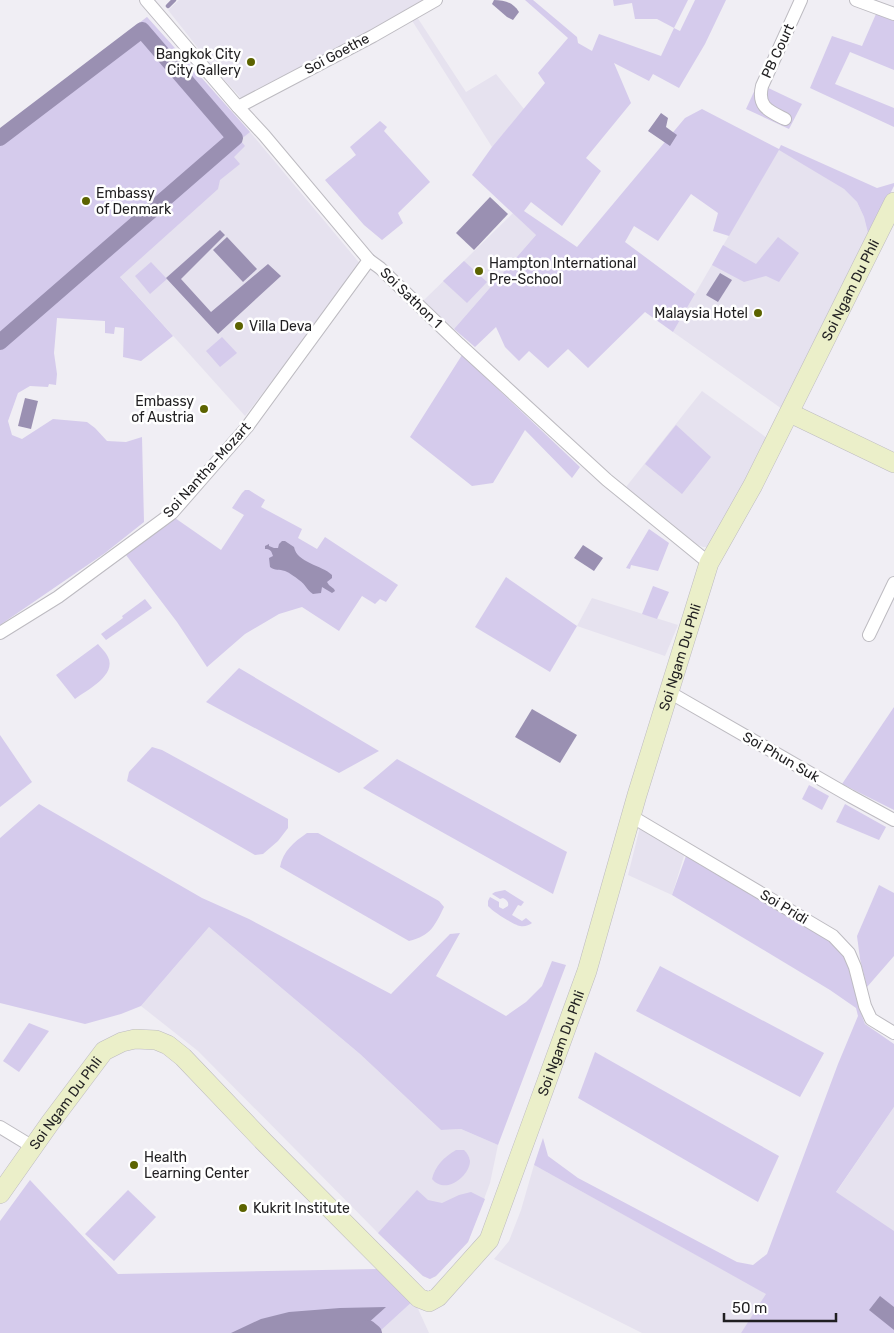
<svg xmlns="http://www.w3.org/2000/svg" width="894" height="1333" font-family="Rubik,sans-serif">
<style>
.built{fill:#e6e2ef}
.green{fill:#d5cbec}
.water{fill:#9a90b2}
.lines{fill:none;stroke-linecap:round;stroke-linejoin:round}
.stream{stroke:#9a90b2;stroke-width:4.5}
.canal{stroke:#9a90b2;stroke-width:16}
.street-casing{stroke:#bdbbc1;stroke-width:14}
.secondary-casing{stroke:#bdbbc1;stroke-width:20}
.street{stroke:#fff;stroke-width:12}
.secondary{stroke:#ebefc9;stroke-width:19}
.poi-dot{fill:#5c6300;stroke:#fff;stroke-width:2}
.labels{text-anchor:middle;dominant-baseline:central;stroke-width:5;stroke-linejoin:round;paint-order:stroke}
.street-label{font-size:14px;fill:#201f21;stroke:#fff}
.poi-label{font-size:14px;fill:#201f21;stroke:#fff;text-anchor:start}
</style>
<rect width="100%" height="100%" fill="#f0eef4"/>
<g class="built">
<polygon points="179,0 422,0 351,42 245,99 241,98 217,72 168,10"/>
<polygon points="147,17 250,132 362,266 245,416 106,261 0,129"/>
<polygon points="417,17 466,92 496,74 524,109 492,147 411,19"/>
<polygon points="779,149 844,189 857,202 864,217 868,233 844,288 782,409 673,332"/>
<polygon points="513,213 536,235 454,329 423,301"/>
<polygon points="702,391 767,438 711,544 708,547 703,547 696,544 626,487"/>
<polygon points="592,598 678,625 665,656 577,626"/>
<polygon points="640,827 684,856 672,895 628,875"/>
<polygon points="209,927 360,1054 441,1130 461,1129 498,1145 490,1183 468,1242 436,1276 430,1279 423,1276 378,1233 198,1051 141,1006"/>
<polygon points="894,1107 894,1333 758,1308 741,1333 642,1333 494,1259 509,1241 521,1210 534,1165 767,1294"/>
<polygon points="414,1300 429,1333 378,1333"/>
</g>
<g class="green">
<polygon points="525,0 533,0 577,37 578,43 592,51 599,34 661,56 674,28 657,19 635,19 632,3 614,6 613,0 688,0 674,28 680,31 695,0 726,0 705,44 679,88 653,74 649,81 614,63 631,103 586,158 601,171 562,226 531,202 524,211 577,247 685,118 702,109 779,149 781,145 877,188 894,183 894,186 872,230 868,233 864,217 857,202 844,189 779,150 729,236 713,231 718,213 691,194 658,241 634,226 625,242 695,294 673,332 645,312 588,368 568,349 548,368 529,351 519,361 505,347 496,327 475,347 454,329 536,235 472,175 492,147 545,83 538,73 568,38"/>
<polygon points="876,14 894,21 894,70 850,52 835,84 894,108 894,127 810,88 832,36 862,46"/>
<polygon points="147,17 250,132 240,140 245,146 234,157 240,164 220,180 218,189 120,277 173,336 141,361 123,357 124,328 115,327 114,334 105,333 105,321 57,318 54,353 57,374 56,385 49,384 48,387 30,386 18,393 8,421 12,435 22,439 53,419 87,422 95,428 107,441 126,442 142,437 144,522 105,553 0,625 0,129"/>
<polygon points="758,83 802,104 789,129 746,109"/>
<polygon points="380,121 387,127 384,131 430,182 398,213 403,223 382,240 364,225 325,180 356,155 350,147"/>
<polygon points="778,237 799,253 779,282 766,276 744,282 712,265 723,245 756,264"/>
<polygon points="464,261 487,282 467,303 443,281"/>
<polygon points="151,262 167,279 150,294 135,276"/>
<polygon points="222,337 237,353 220,367 206,351"/>
<polygon points="462,355 580,467 572,478 525,430 493,483 472,486 410,437"/>
<polygon points="676,425 711,457 682,494 645,464"/>
<polygon points="245,490 249,490 265,500 261,507 302,529 298,538 317,549 325,537 398,585 386,602 380,599 375,604 362,596 339,631 302,607 279,614 245,634 207,667 177,622 126,555 175,518 221,550 244,515 232,508 242,493"/>
<polygon points="649,529 669,543 658,571 631,565 630,569 626,568"/>
<polygon points="506,577 577,626 550,672 475,627"/>
<polygon points="653,586 669,592 657,619 642,614"/>
<polygon points="145,599 152,608 106,640 101,634 123,618 122,616"/>
<path d="M 98,644 C 101,648 106,652 108,657 C 117,675 87,690 75,699 L 56,675 Z"/>
<polygon points="239,668 379,751 339,773 206,702"/>
<polygon points="894,707 894,810 842,784"/>
<polygon points="0,735 32,782 0,807"/>
<polygon points="152,747 162,750 288,819 288,828 278,841 263,854 255,855 127,781 129,772"/>
<polygon points="397,759 567,852 553,894 363,788"/>
<polygon points="809,785 829,796 822,810 802,799"/>
<polygon points="39,804 202,898 249,919 391,994 450,934 460,933 436,976 506,1016 526,1002 542,986 552,961 566,965 498,1145 461,1129 441,1130 360,1054 209,927 141,1006 121,1014 85,1024 0,1003 0,838"/>
<polygon points="845,804 886,827 879,840 836,822"/>
<path d="M 307,833 L 318,833 L 439,901 L 444,907 C 435,925 431,936 409,941 L 280,867 C 283,851 294,842 307,833 Z"/>
<polygon points="686,856 831,942 848,960 860,1011 865,1024 894,1044 894,1107 836,1192 894,1231 894,1333 741,1333 766,1294 534,1165 543,1138 548,1156 578,1178 737,1262 753,1265 767,1254 838,1064 858,1016 856,1008 830,990 672,895"/>
<polygon points="879,885 894,893 894,956 867,987 860,959 857,936"/>
<path d="M 505,890 L 524,902 L 521,906 L 518,905 L 512,915 L 522,921 L 526,918 L 532,923 C 529,925 525,927 520,926 C 514,925 493,912 488,906 L 488,901 L 490,897 L 499,902 L 499,907 L 503,909 L 508,906 C 509,902 507,900 503,898 L 500,899 L 492,894 L 495,892 Z"/>
<polygon points="660,966 824,1053 800,1097 636,1011"/>
<polygon points="29,1023 49,1031 19,1072 3,1061"/>
<polygon points="595,1052 779,1156 758,1202 578,1098"/>
<path d="M 456,1150 L 464,1150 C 467,1153 469,1156 470,1161 C 470,1175 446,1196 432,1179 C 435,1166 444,1157 456,1150 Z"/>
<polygon points="30,1180 118,1274 377,1269 414,1300 378,1333 0,1333 0,1221"/>
<polygon points="128,1190 156,1217 114,1261 85,1234"/>
<polygon points="417,1190 428,1200 442,1203 459,1195 471,1192 485,1199 468,1242 436,1276 430,1279 423,1276 378,1233"/>
</g>
<g class="water">
<path d="M 494,0 C 504,0 513,2 519,12 L 513,20 L 507,17 L 492,4 Z"/>
<polygon points="661,113 668,118 666,127 677,135 670,146 648,131"/>
<polygon points="490,197 508,214 474,250 456,233"/>
<polygon points="220,230 225,235 181,279 211,312 268,264 281,276 218,334 166,278"/>
<polygon points="227,237 257,269 243,282 213,250"/>
<polygon points="720,273 732,280 718,302 706,295"/>
<polygon points="25,398 38,401 31,429 18,426"/>
<path d="M 282,541 L 285,541 L 294,547 C 297,563 322,565 332,575 L 332,578 L 327,582 L 329,585 L 334,589 L 335,591 L 332,593 L 322,587 L 321,593 L 313,594 C 306,589 306,585 299,580 C 295,577 290,573 285,571 C 279,569 275,571 270,567 L 269,558 L 273,556 C 271,551 271,549 265,549 L 265,546 L 269,544 L 269,546 L 274,548 L 278,548 L 279,544 Z"/>
<polygon points="583,545 603,558 594,571 574,558"/>
<polygon points="532,709 577,735 560,763 515,737"/>
<polygon points="880,1296 894,1307 894,1330 869,1310"/>
<polygon points="386,1307 357,1333 231,1333 261,1319 289,1312 340,1308"/>
</g>
<g class="lines">
<polyline class="stream" points="168,6 174,0"/>
<g class="canal">
<polyline points="0,138 142,30 235,138 0,342"/>
<polyline points="362,1333 368,1328 374,1333"/>
</g>
<defs>
<g id="street">
<polyline points="146,0 238,107 264,135 369,260 380,268 459,344 607,480 709,563"/>
<polyline points="856,0 894,14"/>
<polyline points="238,107 373,36 436,0"/>
<path d="M 785,119 C 769,111 757,107 762,86 L 801,0"/>
<polyline points="0,633 58,597 172,513 247,427 369,260"/>
<polyline points="869,635 894,583"/>
<polyline points="669,692 850,796 894,820"/>
<polyline points="631,816 833,936 849,953 855,967 865,1006 871,1019 894,1033"/>
<polyline points="0,1127 33,1147"/>
</g>
<g id="secondary">
<polyline points="790,413 894,463"/>
<path id="s1" d="M 0,1194 L 50,1123 L 104,1051 L 122,1042 L 135,1039 L 156,1040 L 168,1045 L 183,1057 L 264,1142 L 419,1298 L 429,1302 L 438,1297 L 489,1240 L 587,971 L 637,795 L 709,563 L 753,485 L 894,202"/>
</g>
</defs>
<use href="#street" class="street-casing"/>
<use href="#secondary" class="secondary-casing"/>
<use href="#street" class="street"/>
<use href="#secondary" class="secondary"/>
</g>
<g class="poi-dot">
<circle cx="251" cy="62" r="5"/>
<circle cx="86" cy="201" r="5"/>
<circle cx="479" cy="271" r="5"/>
<circle cx="758" cy="313" r="5"/>
<circle cx="239" cy="326" r="5"/>
<circle cx="204" cy="409" r="5"/>
<circle cx="134" cy="1165" r="5"/>
<circle cx="243" cy="1208" r="5"/>
</g>
<g class="labels">
<g class="street-label">
<text transform="translate(778 51) rotate(-65)">PB Court</text>
<text transform="translate(337 54) rotate(-28)">Soi Goethe</text>
<text stroke="none"><textPath href="#s1" startOffset="1718">Soi Ngam Du Phli</textPath></text>
<text transform="translate(411 298) rotate(44)">Soi Sathon 1</text>
<text transform="translate(207 470) rotate(-48)">Soi Nantha-Mozart</text>
<text stroke="none"><textPath href="#s1" startOffset="1312">Soi Ngam Du Phli</textPath></text>
<text transform="translate(781 757) rotate(30)">Soi Phun Suk</text>
<text transform="translate(784 907) rotate(31)">Soi Pridi</text>
<text stroke="none"><textPath href="#s1" startOffset="908">Soi Ngam Du Phli</textPath></text>
<text stroke="none"><textPath href="#s1" startOffset="112">Soi Ngam Du Phli</textPath></text>
</g>
<g class="poi-label">
<text x="241" y="54" text-anchor="end">Bangkok City<tspan x="241" dy="16">City Gallery</tspan></text>
<text x="96" y="193">Embassy<tspan x="96" dy="16">of Denmark</tspan></text>
<text x="489" y="263">Hampton International<tspan x="489" dy="16">Pre-School</tspan></text>
<text x="748" y="313" text-anchor="end">Malaysia Hotel</text>
<text x="249" y="326">Villa Deva</text>
<text x="194" y="401" text-anchor="end">Embassy<tspan x="194" dy="16">of Austria</tspan></text>
<text x="144" y="1157">Health<tspan x="144" dy="16">Learning Center</tspan></text>
<text x="253" y="1208">Kukrit Institute</text>
</g>
</g>
<path d="M724 1313v8h112v-8" fill="none" stroke="#201f21" stroke-width="2.5"/>
<text x="732" y="1313" font-size="15" fill="#201f21" stroke="#ffffff" stroke-width="4" paint-order="stroke">50 m</text>
</svg>
